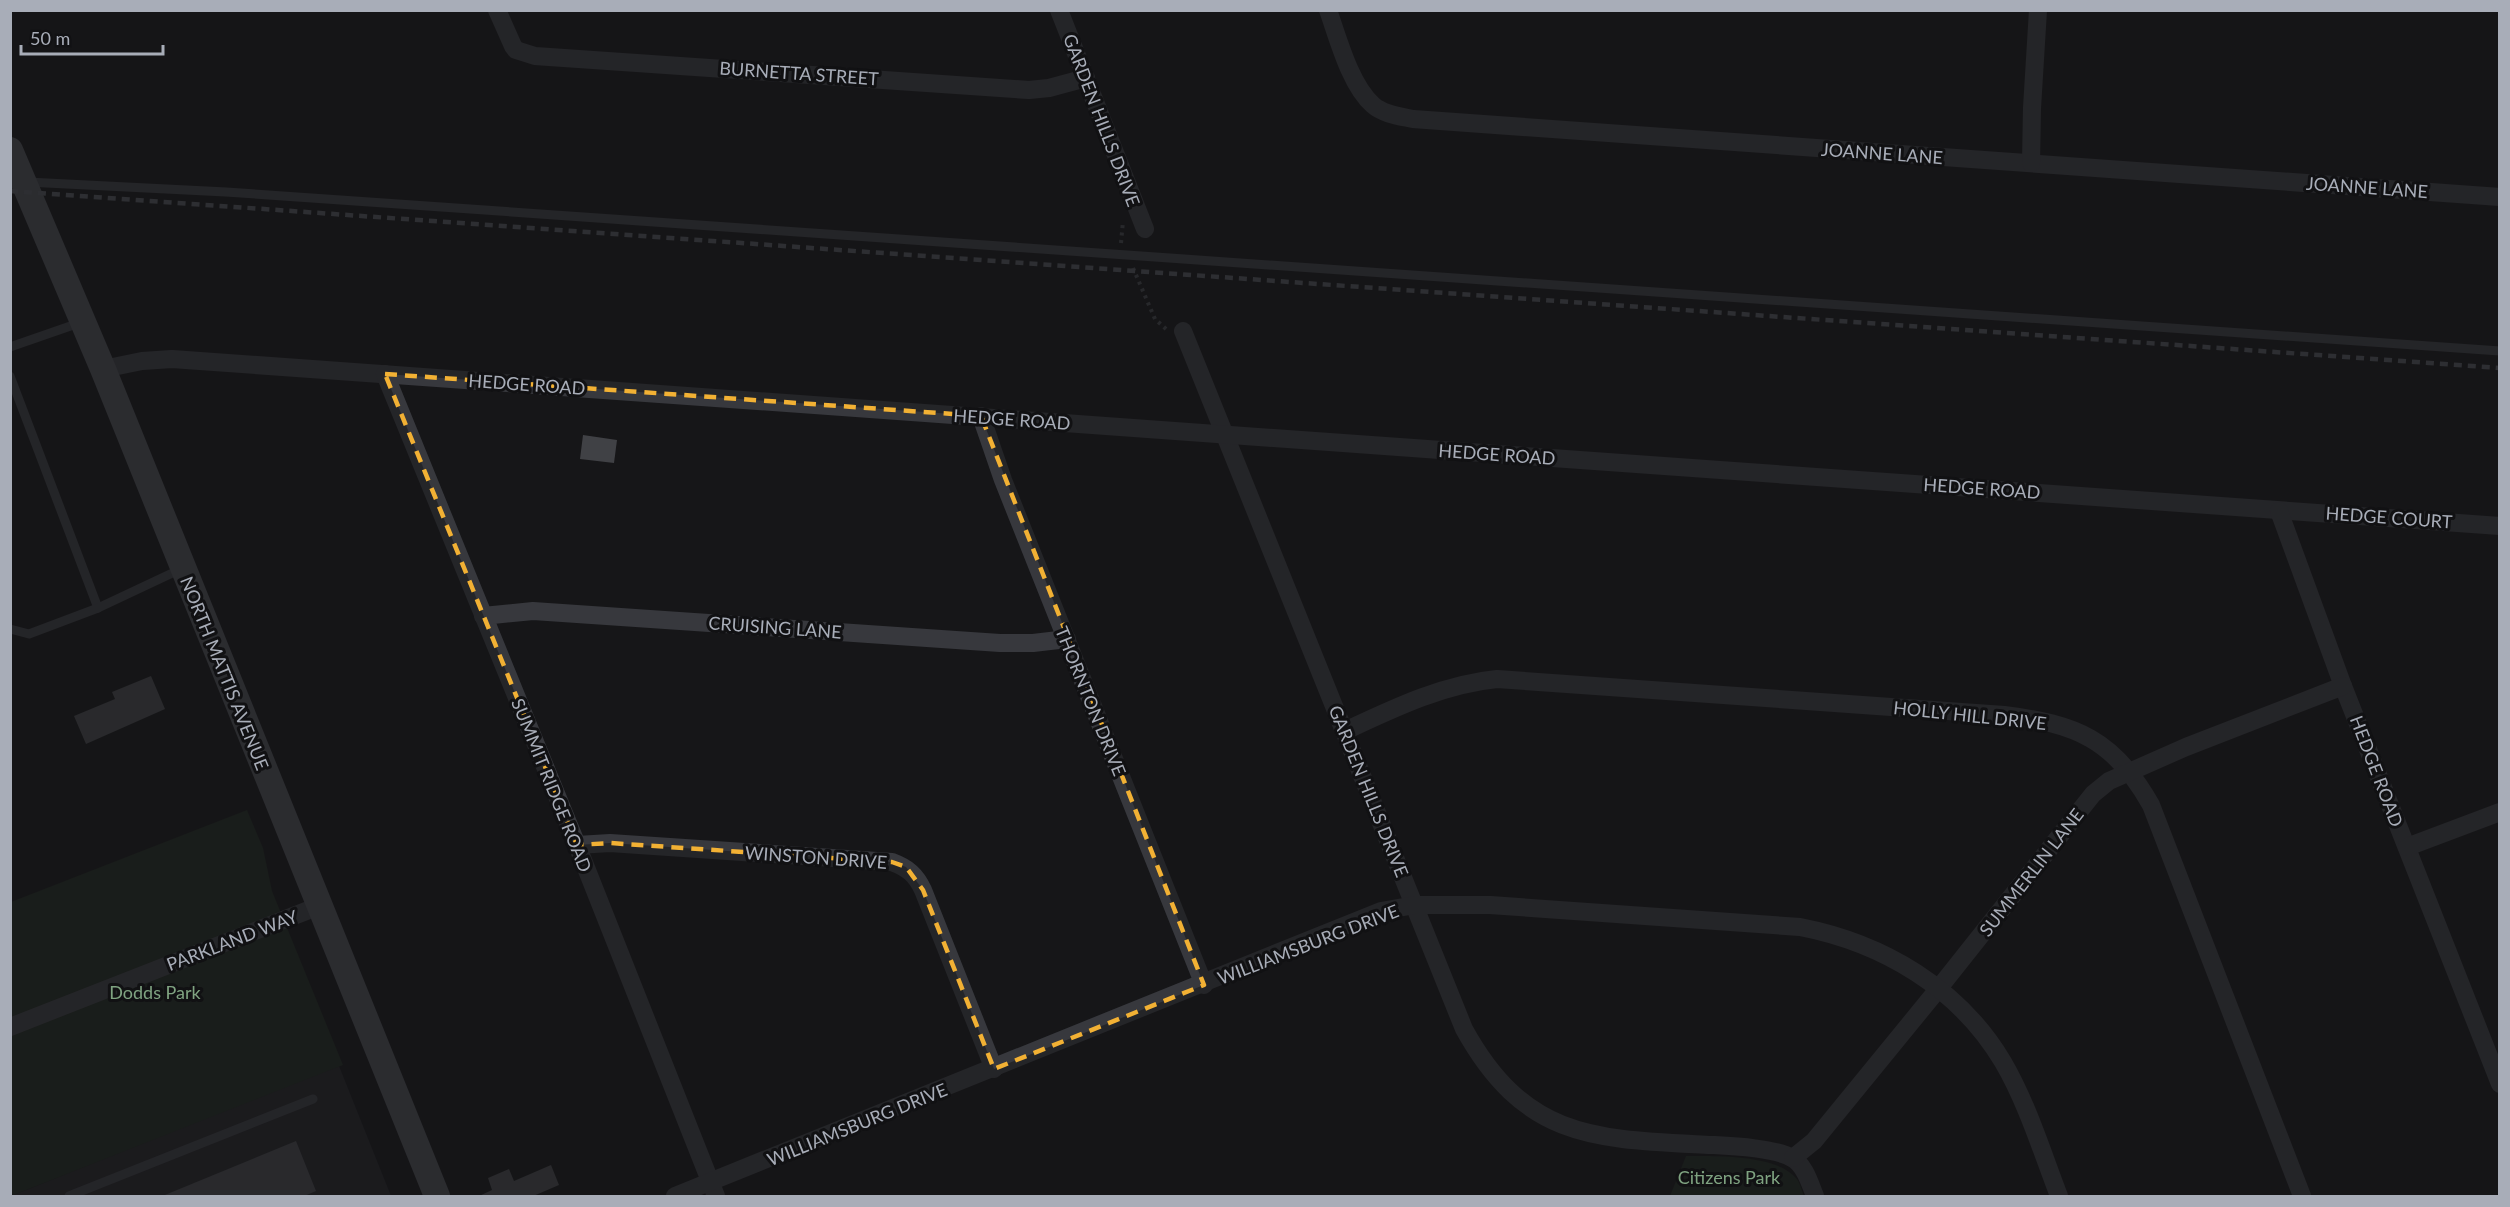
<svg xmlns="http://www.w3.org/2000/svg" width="2510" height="1207" font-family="Lato,sans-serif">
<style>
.built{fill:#222225}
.green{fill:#1e261f}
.building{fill:#404145}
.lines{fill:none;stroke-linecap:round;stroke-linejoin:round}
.path{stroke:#3d3f44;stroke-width:4;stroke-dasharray:3 4.5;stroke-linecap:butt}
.lane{stroke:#37383d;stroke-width:9}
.street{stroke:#37383d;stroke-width:18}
.secondary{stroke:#45474d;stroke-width:26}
.rail{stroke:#4a4c52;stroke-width:4.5;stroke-dasharray:8 6;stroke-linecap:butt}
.marked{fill:none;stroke:#f2b134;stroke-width:4.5;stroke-dasharray:12 8;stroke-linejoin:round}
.labels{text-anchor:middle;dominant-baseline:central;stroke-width:6;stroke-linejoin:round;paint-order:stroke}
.street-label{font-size:18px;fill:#a8adb8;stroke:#111113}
.park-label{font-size:18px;fill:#7fa381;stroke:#111113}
</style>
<rect width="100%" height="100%" fill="#161618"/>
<polygon class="built" points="339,1066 391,1196 11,1196 275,1090"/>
<g class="green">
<polygon points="247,810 263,848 272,891 343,1065 11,1196 11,902"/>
<path d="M 1686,1156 C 1715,1156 1777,1154 1797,1179 C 1800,1183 1802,1191 1804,1196 L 1670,1196 Z"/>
</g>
<g class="building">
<polygon points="583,435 617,440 614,463 580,459"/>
<polygon points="151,676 165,709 86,744 74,716 115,699 112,692"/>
<polygon points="296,1141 316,1191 302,1197 160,1197"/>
<polygon points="551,1165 559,1185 531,1197 477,1197 492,1190 488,1178 509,1169 514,1181"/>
</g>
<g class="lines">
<g class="path">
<polyline points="1121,243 1123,221"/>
<polyline points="1133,268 1155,319 1166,329"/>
</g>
<g class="lane">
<polyline points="27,182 226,192 2500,351"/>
<polyline points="10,347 82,322"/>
<polyline points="10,376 98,608"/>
<polyline points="10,629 29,634 98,608 183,568"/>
<polyline points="69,1196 313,1099"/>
</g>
<g class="street">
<polyline points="497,10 513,46 516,50 535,56 1029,90 1049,88 1086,78"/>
<polyline points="1059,10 1145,229"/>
<path d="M 1328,10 C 1338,38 1350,85 1373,105 C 1383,114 1399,116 1413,119 L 2500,197"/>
<polyline points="2031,163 2032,108 2038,10"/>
<path d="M 1183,331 L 1464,1029 C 1526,1141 1596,1139 1712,1145 C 1731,1146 1776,1148 1792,1158 C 1805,1165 1810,1184 1815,1196"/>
<polyline points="103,369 142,361 172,359 2500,526"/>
<polyline points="385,374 577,845 716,1196"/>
<polyline points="981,416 1003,480 1204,985"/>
<polyline points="2279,511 2343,686 2500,1084"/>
<polyline points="483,616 533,611 1000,643 1033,643 1067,639"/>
<path d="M 1345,731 C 1394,708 1444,684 1497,679 L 2004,715 C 2076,724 2114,739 2151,805 L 2302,1196"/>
<path d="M 577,845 L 610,843 L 892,862 C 908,868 916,875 923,890 L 994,1069"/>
<polyline points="2407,847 2500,812"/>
<polyline points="10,1027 319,906"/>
<polyline points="1793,1158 1814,1141 1939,988 2093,794 2109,781 2186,747 2343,686"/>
<path d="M 675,1196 L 1381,911 L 1415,905 L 1490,905 L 1800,927 C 1883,943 1959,988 2003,1062 C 2027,1103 2042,1152 2059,1196"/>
</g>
<polyline class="secondary" points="10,150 103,369 437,1196"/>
<polyline class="rail" points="10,191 2500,368"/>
</g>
<path d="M0 0H2510V1207H0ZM 385,374 L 981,416 L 1204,985 L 994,1069 L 923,890 L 906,867 L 892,862 L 610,843 L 577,845 Z" fill="#161618" fill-opacity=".55" fill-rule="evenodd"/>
<path class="marked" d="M 385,374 L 981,416 L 1204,985 L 994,1069 L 923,890 L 906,867 L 892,862 L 610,843 L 577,845 Z"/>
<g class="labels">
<g class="street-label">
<text transform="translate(799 73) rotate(4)">BURNETTA STREET</text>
<text transform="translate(1102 120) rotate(69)">GARDEN HILLS DRIVE</text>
<text transform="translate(1882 153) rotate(4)">JOANNE LANE</text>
<text transform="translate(2367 187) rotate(4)">JOANNE LANE</text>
<text transform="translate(527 384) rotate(4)">HEDGE ROAD</text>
<text transform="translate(1012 419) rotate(4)">HEDGE ROAD</text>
<text transform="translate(1497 454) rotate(4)">HEDGE ROAD</text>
<text transform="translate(1982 488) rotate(4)">HEDGE ROAD</text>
<text transform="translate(2389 517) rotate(4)">HEDGE COURT</text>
<text transform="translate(775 627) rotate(4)">CRUISING LANE</text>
<text transform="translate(225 673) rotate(68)">NORTH MATTIS AVENUE</text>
<text transform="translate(1091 701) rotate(68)">THORNTON DRIVE</text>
<text transform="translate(1970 715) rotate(6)">HOLLY HILL DRIVE</text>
<text transform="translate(2377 771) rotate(69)">HEDGE ROAD</text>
<text transform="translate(552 785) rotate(68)">SUMMIT RIDGE ROAD</text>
<text transform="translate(1369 791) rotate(68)">GARDEN HILLS DRIVE</text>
<text transform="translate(816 857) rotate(4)">WINSTON DRIVE</text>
<text transform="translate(2031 872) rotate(-52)">SUMMERLIN LANE</text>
<text transform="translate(232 940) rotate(-21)">PARKLAND WAY</text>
<text transform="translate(1308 944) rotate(-21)">WILLIAMSBURG DRIVE</text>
<text transform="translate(857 1124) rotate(-22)">WILLIAMSBURG DRIVE</text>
</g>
<g class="park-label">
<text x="155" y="992">Dodds Park</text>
<text x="1729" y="1177">Citizens Park</text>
</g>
</g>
<rect width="2510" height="1207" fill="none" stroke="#a8adb8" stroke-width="24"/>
<path d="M21 45v9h142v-9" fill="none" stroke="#a8adb8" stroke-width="3"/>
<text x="30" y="45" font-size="18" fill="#a8adb8" stroke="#111113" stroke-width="4.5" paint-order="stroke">50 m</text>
</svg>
